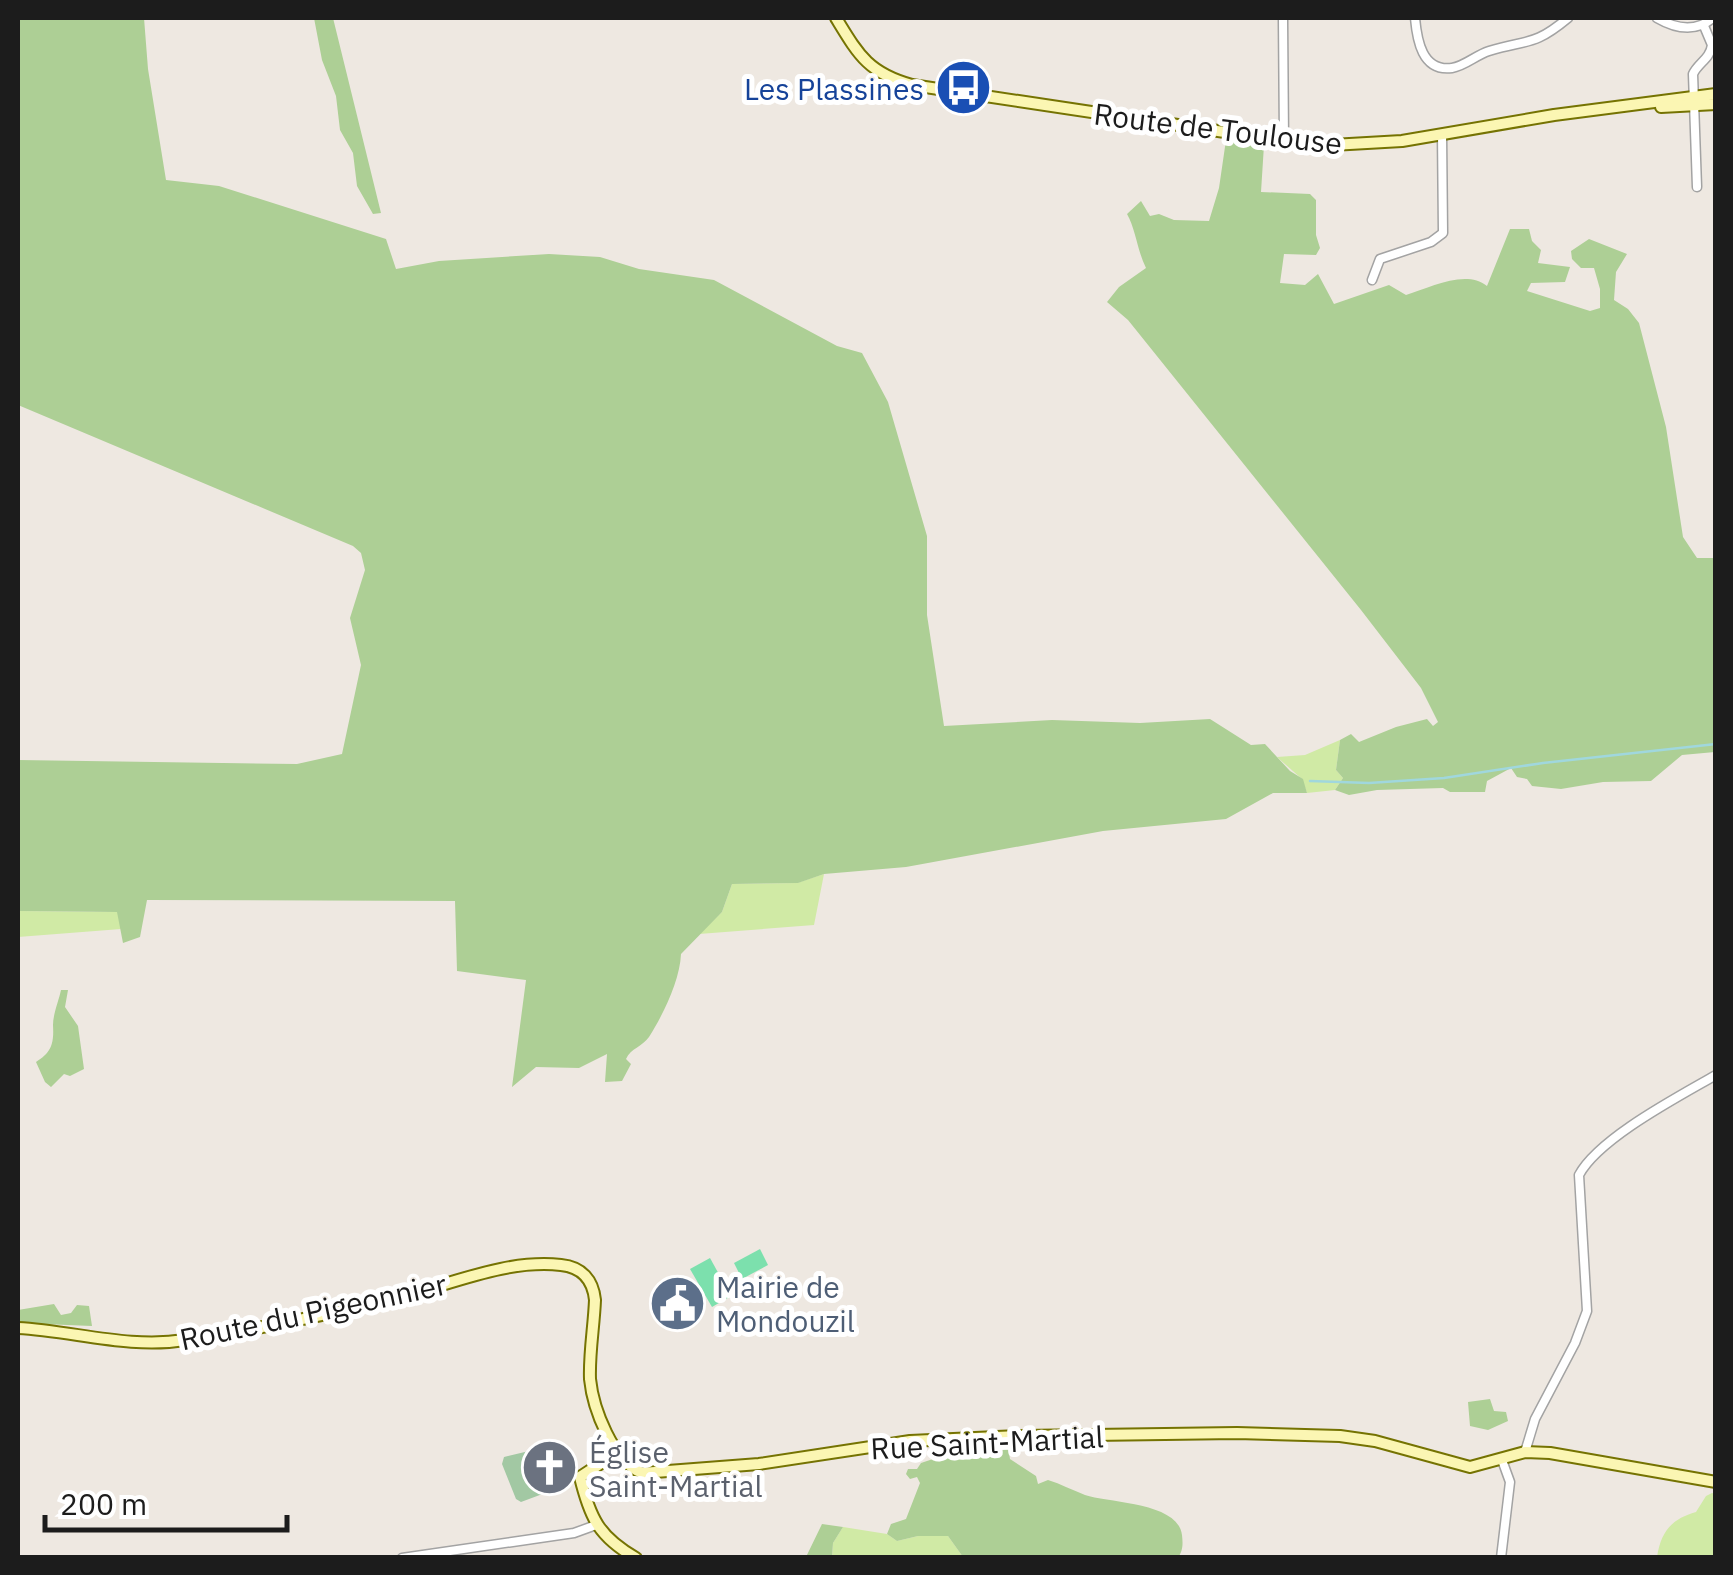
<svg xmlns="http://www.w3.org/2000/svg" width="1733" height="1575" font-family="'IBM Plex Sans',sans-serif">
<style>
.grass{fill:#d0eaa5}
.forest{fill:#adcf95}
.cemetery{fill:#a2c8a3}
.pitch{fill:#7ce0ad}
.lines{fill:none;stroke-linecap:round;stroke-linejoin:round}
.stream{stroke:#a0d7dd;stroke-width:2.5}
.street-casing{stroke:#a3a3a3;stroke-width:11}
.secondary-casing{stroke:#757302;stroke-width:14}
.street{stroke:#fff;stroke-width:8}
.secondary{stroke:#fbf6b3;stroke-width:10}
.labels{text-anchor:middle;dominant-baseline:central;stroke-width:10;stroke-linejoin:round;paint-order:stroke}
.transit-label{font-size:30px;fill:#164399;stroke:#fff;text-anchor:end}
.street-label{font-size:30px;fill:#1c1c1c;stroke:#fff}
.service-label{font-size:30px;fill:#4e5e75;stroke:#fff;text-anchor:start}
.worship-label{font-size:30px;fill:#5b616d;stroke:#fff;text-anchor:start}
</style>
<rect width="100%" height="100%" fill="#eee8e1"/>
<g class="grass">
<polygon points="1340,740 1336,770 1343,778 1335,790 1307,793 1302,779 1277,757 1305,755"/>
<polygon points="824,874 814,925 699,934 722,912 732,884 797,883"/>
<polygon points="18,911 118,912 121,929 18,937"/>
<path d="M 1712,1493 L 1715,1494 L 1715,1557 L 1657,1557 C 1661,1532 1671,1519 1696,1512 L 1706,1496 Z"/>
<polygon points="843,1527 887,1534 897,1541 918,1536 948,1536 963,1557 832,1558 833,1543"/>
</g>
<g class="forest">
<path d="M 18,18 L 144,18 L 148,69 L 166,180 L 219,186 L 386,239 L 396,269 L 439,261 L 549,254 L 600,257 L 639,269 L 714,280 L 837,346 L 862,353 L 888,402 L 927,536 L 927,615 L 944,726 L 1052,720 L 1140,723 L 1210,719 L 1251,745 L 1265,744 L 1290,771 L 1303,779 L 1307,793 L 1273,793 L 1226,819 L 1103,831 L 906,867 L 824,874 L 798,883 L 732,884 L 722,912 L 681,954 C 680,980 663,1015 649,1037 C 642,1047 631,1048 626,1059 L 631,1064 L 622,1081 L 605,1082 L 607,1054 L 579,1068 L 536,1067 L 512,1087 L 526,980 L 457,971 L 455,901 L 147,900 L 140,937 L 123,943 L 117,912 L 18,911 L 18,760 L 297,764 L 342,754 L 361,665 L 350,618 L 365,570 L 361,553 L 353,546 L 18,405 Z"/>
<polygon points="314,18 333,18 381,213 373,214 357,186 353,153 340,130 336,96 322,60"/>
<path d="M 1226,140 L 1264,145 L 1261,192 L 1310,194 L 1316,200 L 1316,235 L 1320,248 L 1316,255 L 1284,254 L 1280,283 L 1305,285 L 1318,274 L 1334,304 L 1389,285 L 1406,295 C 1430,288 1465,269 1487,286 L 1510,229 L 1529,229 L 1532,241 L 1541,250 L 1538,263 L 1570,267 L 1565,282 L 1531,283 L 1527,291 L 1590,311 L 1600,308 L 1600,289 L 1594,268 L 1581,268 L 1572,259 L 1571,251 L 1589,239 L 1627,254 L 1616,272 L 1614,300 L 1628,309 L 1639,323 L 1666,427 L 1683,537 L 1697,558 L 1715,558 L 1715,752 L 1682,755 L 1651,781 L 1603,782 L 1561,789 L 1532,786 L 1527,779 L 1517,777 L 1511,768 L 1487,781 L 1485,792 L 1450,792 L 1443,788 L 1377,790 L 1349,795 L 1335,790 L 1343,778 L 1336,770 L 1340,740 L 1351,734 L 1359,742 L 1396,727 L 1427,719 L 1433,726 L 1438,722 L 1421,688 L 1361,610 L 1128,320 L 1107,302 L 1119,287 L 1146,268 C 1137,250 1136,230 1127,214 L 1141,201 L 1150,216 L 1159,214 L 1174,220 L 1209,221 L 1219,188 Z"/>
<path d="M 61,990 L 68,990 L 65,1007 L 78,1026 L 84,1069 L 70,1076 L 64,1074 L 51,1087 L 45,1082 L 36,1062 C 52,1052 54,1043 53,1025 C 53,1014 59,1000 61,990 Z"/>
<polygon points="54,1304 61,1315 71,1313 77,1305 89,1306 92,1326 18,1323 18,1310"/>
<polygon points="1490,1399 1494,1411 1506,1412 1508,1421 1488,1430 1470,1426 1468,1402"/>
<path d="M 1007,1441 L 1010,1459 L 1036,1476 L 1038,1484 L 1048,1480 C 1061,1484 1072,1490 1085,1495 C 1109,1503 1178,1502 1182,1535 C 1183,1545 1183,1550 1178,1558 L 963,1557 L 948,1536 L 918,1536 L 897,1541 L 887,1534 L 891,1524 L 906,1519 L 920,1483 L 917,1477 L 910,1479 L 906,1474 L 908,1469 L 917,1469 L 921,1463 L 933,1459 L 936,1443 Z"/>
<polygon points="822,1524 843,1527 833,1543 832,1557 806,1557"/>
</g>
<polygon class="cemetery" points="550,1446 556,1458 537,1465 531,1481 539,1483 565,1468 572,1483 521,1502 516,1499 502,1464 504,1457"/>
<g class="pitch">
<polygon points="760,1249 768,1265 742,1279 734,1263"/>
<polygon points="710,1258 731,1296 712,1307 690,1269"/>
</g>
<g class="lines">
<polyline class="stream" points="1310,781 1369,783 1444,778 1543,763 1716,744"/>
<defs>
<g id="street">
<polyline points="1283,18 1284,141"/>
<path d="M 1415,18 C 1417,40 1422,72 1452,68 C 1465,66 1476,55 1489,51 C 1528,39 1533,47 1568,18"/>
<path d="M 1657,18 C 1676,29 1696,32 1713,18"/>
<path d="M 1697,187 L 1693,74 C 1698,63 1710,59 1712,45 L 1704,26"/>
<polyline points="1372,280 1380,259 1431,242 1443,233 1442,134"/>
<path d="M 1525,1452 L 1535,1419 L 1575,1343 L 1587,1311 L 1579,1175 C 1599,1138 1678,1097 1716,1075"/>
<polyline points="402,1558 574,1533 596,1525"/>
<polyline points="1501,1558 1510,1482 1502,1460"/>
</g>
<g id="secondary">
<path d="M 836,18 C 858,54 868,73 912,85 L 1284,141 L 1332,145 L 1402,141 L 1554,115 L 1716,94"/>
<polyline points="1661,107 1716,104"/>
<path d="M 18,1328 C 74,1331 129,1349 185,1340 C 259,1329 332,1314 404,1296 C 454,1283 508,1259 561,1265 C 582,1267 593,1280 595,1300 C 594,1326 589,1353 590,1379 C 593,1409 613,1461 642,1473 L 759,1464 L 910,1441 L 1020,1436 L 1237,1433 L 1340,1436 L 1375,1441 L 1470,1467 L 1525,1452 L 1550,1453 L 1716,1482"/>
<path d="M 618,1452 L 580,1477 C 590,1518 599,1537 636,1558"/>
</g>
</defs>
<use href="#street" class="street-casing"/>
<use href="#secondary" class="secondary-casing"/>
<use href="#street" class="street"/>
<use href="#secondary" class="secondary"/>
</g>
<defs>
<symbol id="bus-disc" viewBox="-11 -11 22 22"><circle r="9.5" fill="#1a4fb4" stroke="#fff"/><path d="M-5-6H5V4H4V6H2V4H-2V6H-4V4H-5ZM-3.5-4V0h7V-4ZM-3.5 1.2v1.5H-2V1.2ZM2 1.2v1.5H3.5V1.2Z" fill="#fff"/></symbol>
<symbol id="civic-disc" viewBox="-11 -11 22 22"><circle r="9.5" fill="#5c6f8a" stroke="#fff"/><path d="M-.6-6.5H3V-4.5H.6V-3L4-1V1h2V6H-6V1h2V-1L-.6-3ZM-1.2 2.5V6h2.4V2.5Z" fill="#fff"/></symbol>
<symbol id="church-disc" viewBox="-11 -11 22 22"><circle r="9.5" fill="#6b7280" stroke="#fff"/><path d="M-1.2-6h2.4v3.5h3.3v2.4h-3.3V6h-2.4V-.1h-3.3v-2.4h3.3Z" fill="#fff"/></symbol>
</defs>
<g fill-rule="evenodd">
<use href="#bus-disc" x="932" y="56" width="63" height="63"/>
<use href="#civic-disc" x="646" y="1272" width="63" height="63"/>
<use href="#church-disc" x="518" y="1436" width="63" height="63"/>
</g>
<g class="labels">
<g class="transit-label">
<text x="924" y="88">Les Plassines</text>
</g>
<g class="street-label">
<text transform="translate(1218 128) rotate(7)">Route de Toulouse</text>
<text transform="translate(313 1311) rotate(-12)">Route du Pigeonnier</text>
<text transform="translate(987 1442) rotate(-3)">Rue Saint-Martial</text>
</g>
<g class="service-label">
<text x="716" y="1286">Mairie de<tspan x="716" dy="34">Mondouzil</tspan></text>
</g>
<g class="worship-label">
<text x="589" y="1451">Église<tspan x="589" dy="34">Saint-Martial</tspan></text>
</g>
</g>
<rect width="1733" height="1575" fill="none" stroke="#1c1c1c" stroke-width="40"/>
<path d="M45 1515v15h242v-15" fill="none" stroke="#1c1c1c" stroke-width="5"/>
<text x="60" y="1515" font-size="30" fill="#1c1c1c" stroke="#ffffff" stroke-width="8" paint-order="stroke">200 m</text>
</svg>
